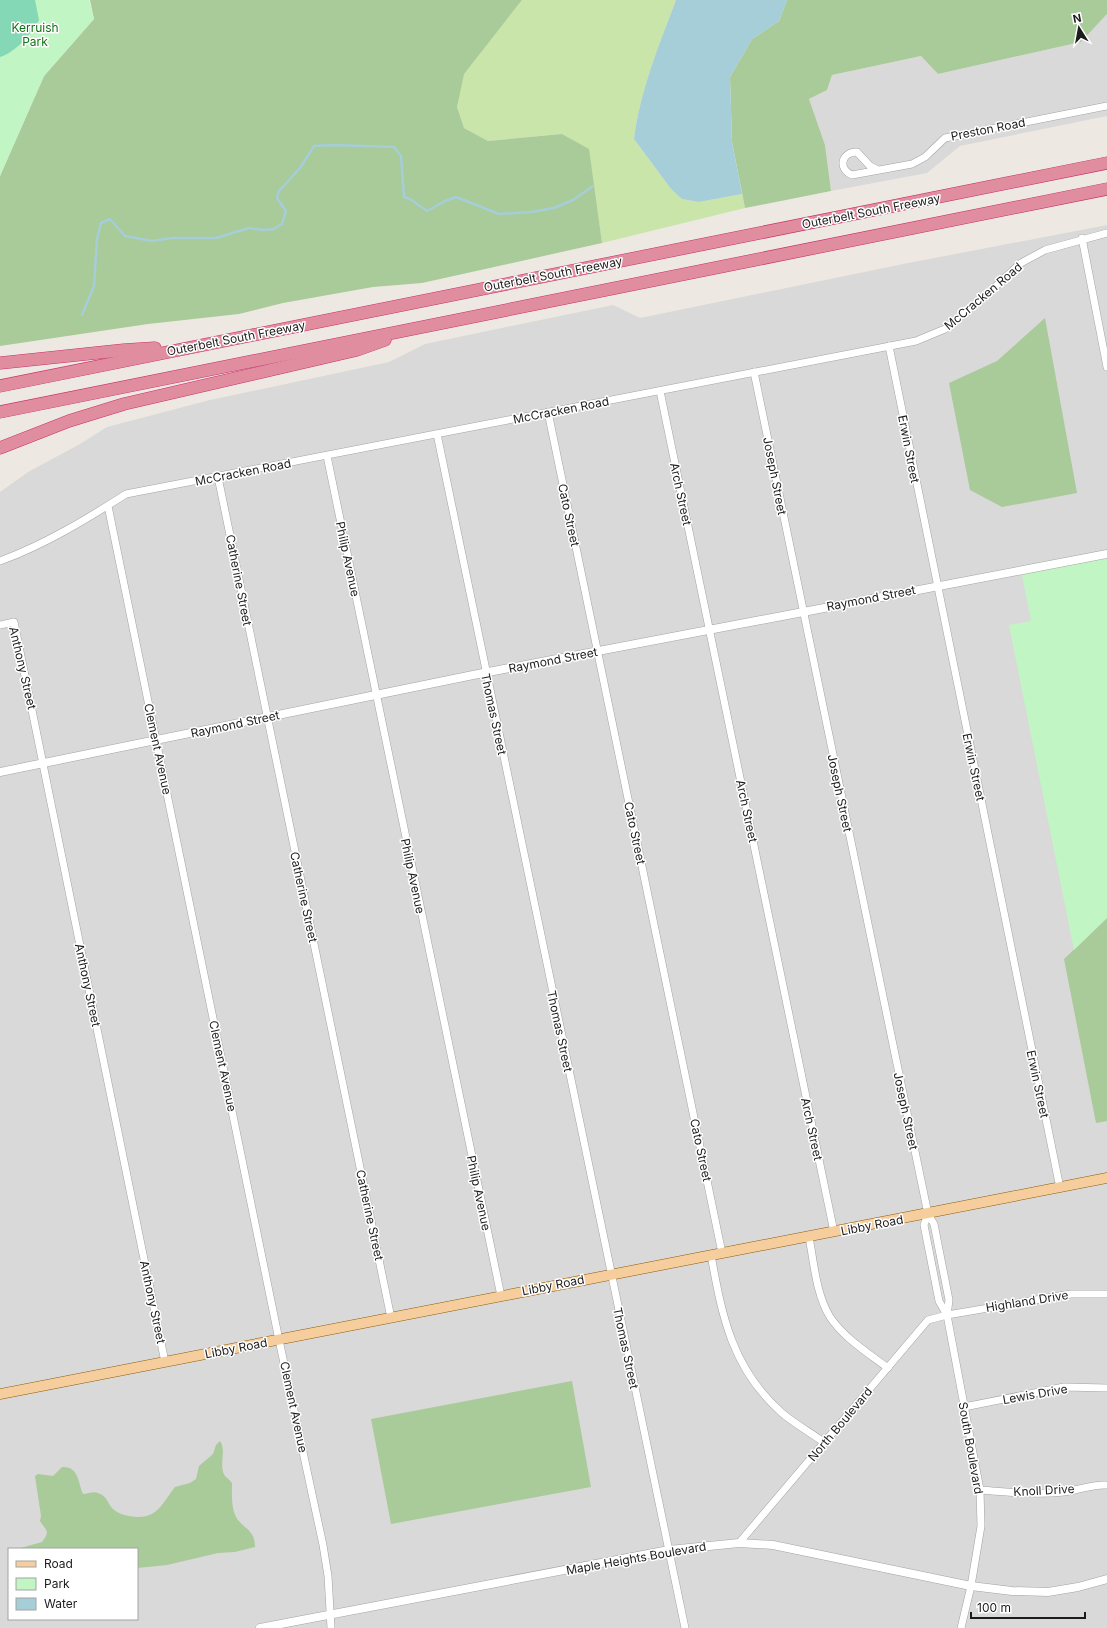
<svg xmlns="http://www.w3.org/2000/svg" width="1107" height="1628" font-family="Inter,sans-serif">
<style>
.residential{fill:#dad9d9;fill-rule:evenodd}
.grass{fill:#c9e5aa}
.forest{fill:#a9ca99}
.park{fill:#c1f5c3}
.pitch{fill:#84d8b5}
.water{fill:#a5ced8}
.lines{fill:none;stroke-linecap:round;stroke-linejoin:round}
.stream{stroke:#a5ced8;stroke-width:2.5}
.minor-casing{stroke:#a3a3a3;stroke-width:8}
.tertiary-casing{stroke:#a3a3a3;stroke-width:9}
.primary-casing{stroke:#8b5c09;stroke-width:11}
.motorway-casing{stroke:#cc2e69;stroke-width:13}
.minor{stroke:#fff;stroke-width:7}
.tertiary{stroke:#fff;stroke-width:8}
.primary{stroke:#f6ce9e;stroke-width:10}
.motorway{stroke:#e08e9f;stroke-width:12}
.labels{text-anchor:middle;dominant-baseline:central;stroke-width:3;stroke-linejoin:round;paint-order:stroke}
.park-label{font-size:12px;fill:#127217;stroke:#fff}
.street-label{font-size:12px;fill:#1c1c1c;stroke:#fff}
</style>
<rect width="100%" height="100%" fill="#ede9e2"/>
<g class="residential">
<polygon points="1107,14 1107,116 960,146 927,173 831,191 825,145 809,99 827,90 832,75 921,56 938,74 1081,42"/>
<path d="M 1107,225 L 1107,1628 L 0,1628 L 0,492 L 28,472 L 80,444 L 107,427 L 210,400 L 389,362 L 425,344 L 613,305 L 640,318 L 908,263 ZM 9,1549 L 137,1549 L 137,1619 L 9,1619 Z"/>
</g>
<path class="grass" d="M 522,0 L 676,0 C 659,45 640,91 634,139 L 671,189 L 682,199 L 699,202 L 742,194 L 745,208 L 602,243 L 588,149 L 562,134 L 488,141 L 464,128 L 457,107 L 463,74 Z"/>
<g class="forest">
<polygon points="90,0 522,0 464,74 457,107 464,128 488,141 562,134 589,149 602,243 422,283 373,287 283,303 239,314 148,324 0,346 0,176 44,76 94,19"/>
<polygon points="787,0 1107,0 1107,14 1081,42 938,74 921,56 832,75 827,90 809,99 825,145 831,191 745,208 732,142 730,77 752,39 779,21"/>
<polygon points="1045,318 1077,493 1002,507 970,490 949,383 997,361"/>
<polygon points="1107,918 1107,1121 1096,1123 1064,959"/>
<polygon points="572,1381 591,1487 391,1524 371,1419"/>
<path d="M 220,1441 C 227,1451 218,1466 225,1476 C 227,1478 230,1480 232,1483 C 232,1493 231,1507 236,1517 C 243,1529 255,1529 255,1547 L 235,1552 L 218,1553 L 167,1565 L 137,1568 L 137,1549 L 17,1549 L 42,1542 C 51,1530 46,1531 40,1521 L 41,1516 L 35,1476 L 38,1474 L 53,1476 L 62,1467 C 79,1466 78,1483 83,1494 C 88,1494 93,1491 98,1493 C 107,1496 107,1502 112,1508 C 117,1513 123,1515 129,1516 C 157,1521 160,1506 175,1487 L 190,1483 L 196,1479 L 199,1466 L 213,1454 L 216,1445 Z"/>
</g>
<g class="park">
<polygon points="0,0 89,0 94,19 44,76 0,176"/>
<polygon points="1107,554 1107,918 1074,950 1009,625 1031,621 1021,570"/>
</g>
<path class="pitch" d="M 0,0 L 35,0 L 39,20 C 31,34 16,52 0,57 Z"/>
<path class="water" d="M 676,0 L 787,0 L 779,21 L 752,39 L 730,77 L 732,142 L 742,194 L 699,202 L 682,199 L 671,189 L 634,139 C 640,91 659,45 676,0 Z"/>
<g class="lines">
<polyline class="stream" points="82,315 94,286 97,239 101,223 110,219 125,236 152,241 172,238 216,238 249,228 264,230 274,229 282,224 286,211 277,198 279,191 300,168 314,146 334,145 394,147 401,156 404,197 410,199 427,211 445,201 456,197 499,214 531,212 554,208 573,200 593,186"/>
<defs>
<g id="minor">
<path d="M 878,170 L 870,166 L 857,152 C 842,152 837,168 852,175 L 912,164 L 925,157 L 945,138 L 1107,106"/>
<polyline points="1082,238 1107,367"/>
<polyline points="889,346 1060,1188"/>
<polyline points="754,372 928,1214 934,1224 949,1300 947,1315"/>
<polyline points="660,391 834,1232"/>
<polyline points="548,412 722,1253"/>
<polyline points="437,434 685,1628"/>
<polyline points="327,456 501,1296"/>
<polyline points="218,477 391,1318"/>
<polyline points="108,506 279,1340 323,1545 328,1576 331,1628"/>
<path d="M 0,561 C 44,545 87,519 126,494 L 916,341 L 945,329 L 984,297 L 1021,263 L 1045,250 L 1107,233"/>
<polyline points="0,625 14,622 165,1362"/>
<polyline points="928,1214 924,1225 939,1301 947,1315 980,1490 981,1526 971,1586 961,1628"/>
<path d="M 809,1237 C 814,1263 816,1294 830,1317 C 844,1338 868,1353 888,1368"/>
<path d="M 711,1255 C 722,1316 732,1369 782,1413 C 795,1424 811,1433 825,1443"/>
<polyline points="964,1407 1064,1387 1107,1388"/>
<path d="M 980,1490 C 1008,1492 1036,1495 1064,1492 C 1078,1490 1093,1484 1107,1485"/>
<polyline points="739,1543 928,1320 947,1315 1071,1294 1107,1294"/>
</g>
<g id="tertiary">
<polyline points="0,772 478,674 1107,554"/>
<polyline points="260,1628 669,1550 739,1543 773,1545 971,1586 1012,1591 1048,1592 1078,1587 1107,1579"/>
</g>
<polyline id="primary" points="0,1394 1107,1178"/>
<g id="motorway">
<polyline points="0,363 124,350 155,348"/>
<polyline points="0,386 1107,163"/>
<polyline points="0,412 1107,189"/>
<polyline points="0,448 69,421 124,404 357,350 385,340"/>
</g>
</defs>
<use href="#minor" class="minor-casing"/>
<use href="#tertiary" class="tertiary-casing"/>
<use href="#primary" class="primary-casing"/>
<use href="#motorway" class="motorway-casing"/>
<use href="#minor" class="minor"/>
<use href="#tertiary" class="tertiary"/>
<use href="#primary" class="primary"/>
<use href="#motorway" class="motorway"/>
</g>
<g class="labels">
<g class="park-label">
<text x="35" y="27">Kerruish<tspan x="35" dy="14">Park</tspan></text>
</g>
<g class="street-label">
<text transform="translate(988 129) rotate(-11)">Preston Road</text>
<text transform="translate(871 211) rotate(-11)">Outerbelt South Freeway</text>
<text transform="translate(553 274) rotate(-11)">Outerbelt South Freeway</text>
<text transform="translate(983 296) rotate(-40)">McCracken Road</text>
<text transform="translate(236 338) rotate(-11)">Outerbelt South Freeway</text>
<text transform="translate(561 410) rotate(-11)">McCracken Road</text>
<text transform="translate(909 449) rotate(79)">Erwin Street</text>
<text transform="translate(243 472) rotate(-11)">McCracken Road</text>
<text transform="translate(775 476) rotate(79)">Joseph Street</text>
<text transform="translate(681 494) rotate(78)">Arch Street</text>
<text transform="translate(569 515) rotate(78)">Cato Street</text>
<text transform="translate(348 559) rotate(78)">Philip Avenue</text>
<text transform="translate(239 580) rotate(79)">Catherine Street</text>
<text transform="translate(871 598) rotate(-11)">Raymond Street</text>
<text transform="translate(553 660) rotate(-11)">Raymond Street</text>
<text transform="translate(23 668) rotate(77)">Anthony Street</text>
<text transform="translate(494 714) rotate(78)">Thomas Street</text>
<text transform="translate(235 724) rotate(-12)">Raymond Street</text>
<text transform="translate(158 749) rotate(78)">Clement Avenue</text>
<text transform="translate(974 767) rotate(78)">Erwin Street</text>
<text transform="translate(840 793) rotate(78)">Joseph Street</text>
<text transform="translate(747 811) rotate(78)">Arch Street</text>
<text transform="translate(635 833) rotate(78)">Cato Street</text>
<text transform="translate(413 876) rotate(78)">Philip Avenue</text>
<text transform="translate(304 897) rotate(78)">Catherine Street</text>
<text transform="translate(88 985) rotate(78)">Anthony Street</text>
<text transform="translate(560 1031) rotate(78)">Thomas Street</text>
<text transform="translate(223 1066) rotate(78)">Clement Avenue</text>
<text transform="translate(1038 1084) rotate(78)">Erwin Street</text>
<text transform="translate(906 1111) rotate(78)">Joseph Street</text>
<text transform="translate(812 1129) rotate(78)">Arch Street</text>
<text transform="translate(701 1150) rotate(78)">Cato Street</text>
<text transform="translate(479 1193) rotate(78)">Philip Avenue</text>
<text transform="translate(370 1215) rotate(78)">Catherine Street</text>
<text transform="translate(872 1225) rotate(-11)">Libby Road</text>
<text transform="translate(553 1285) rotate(-11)">Libby Road</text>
<text transform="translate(1027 1301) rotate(-9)">Highland Drive</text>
<text transform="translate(153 1302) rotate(78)">Anthony Street</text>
<text transform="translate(236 1348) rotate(-11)">Libby Road</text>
<text transform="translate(626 1348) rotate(78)">Thomas Street</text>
<text transform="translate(1035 1394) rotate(-10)">Lewis Drive</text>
<text transform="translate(294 1407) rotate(78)">Clement Avenue</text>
<text transform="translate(840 1424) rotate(-50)">North Boulevard</text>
<text transform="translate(971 1448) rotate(80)">South Boulevard</text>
<text transform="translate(1044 1490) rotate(-3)">Knoll Drive</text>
<text transform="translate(636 1558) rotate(-10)">Maple Heights Boulevard</text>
</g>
</g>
<rect x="8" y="1548" width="130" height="72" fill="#ffffff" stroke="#a4a4a4"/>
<rect x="16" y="1561" width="20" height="6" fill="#f6ce9e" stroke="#a4a4a4"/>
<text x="44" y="1568" font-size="12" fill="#1c1c1c">Road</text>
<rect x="16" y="1578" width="20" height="12" fill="#c1f5c3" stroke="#a4a4a4"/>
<text x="44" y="1588" font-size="12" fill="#1c1c1c">Park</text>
<rect x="16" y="1598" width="20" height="12" fill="#a5ced8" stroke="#a4a4a4"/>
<text x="44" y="1608" font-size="12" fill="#1c1c1c">Water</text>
<g transform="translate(1079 28) rotate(349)" stroke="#ffffff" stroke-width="3" paint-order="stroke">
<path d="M0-3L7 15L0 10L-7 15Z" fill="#1c1c1c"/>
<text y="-6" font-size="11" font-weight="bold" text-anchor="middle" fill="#1c1c1c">N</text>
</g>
<path d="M971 1612v6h114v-6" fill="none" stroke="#1c1c1c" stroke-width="2"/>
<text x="977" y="1612" font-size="12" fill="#1c1c1c" stroke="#ffffff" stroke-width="3" paint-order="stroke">100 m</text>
</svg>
